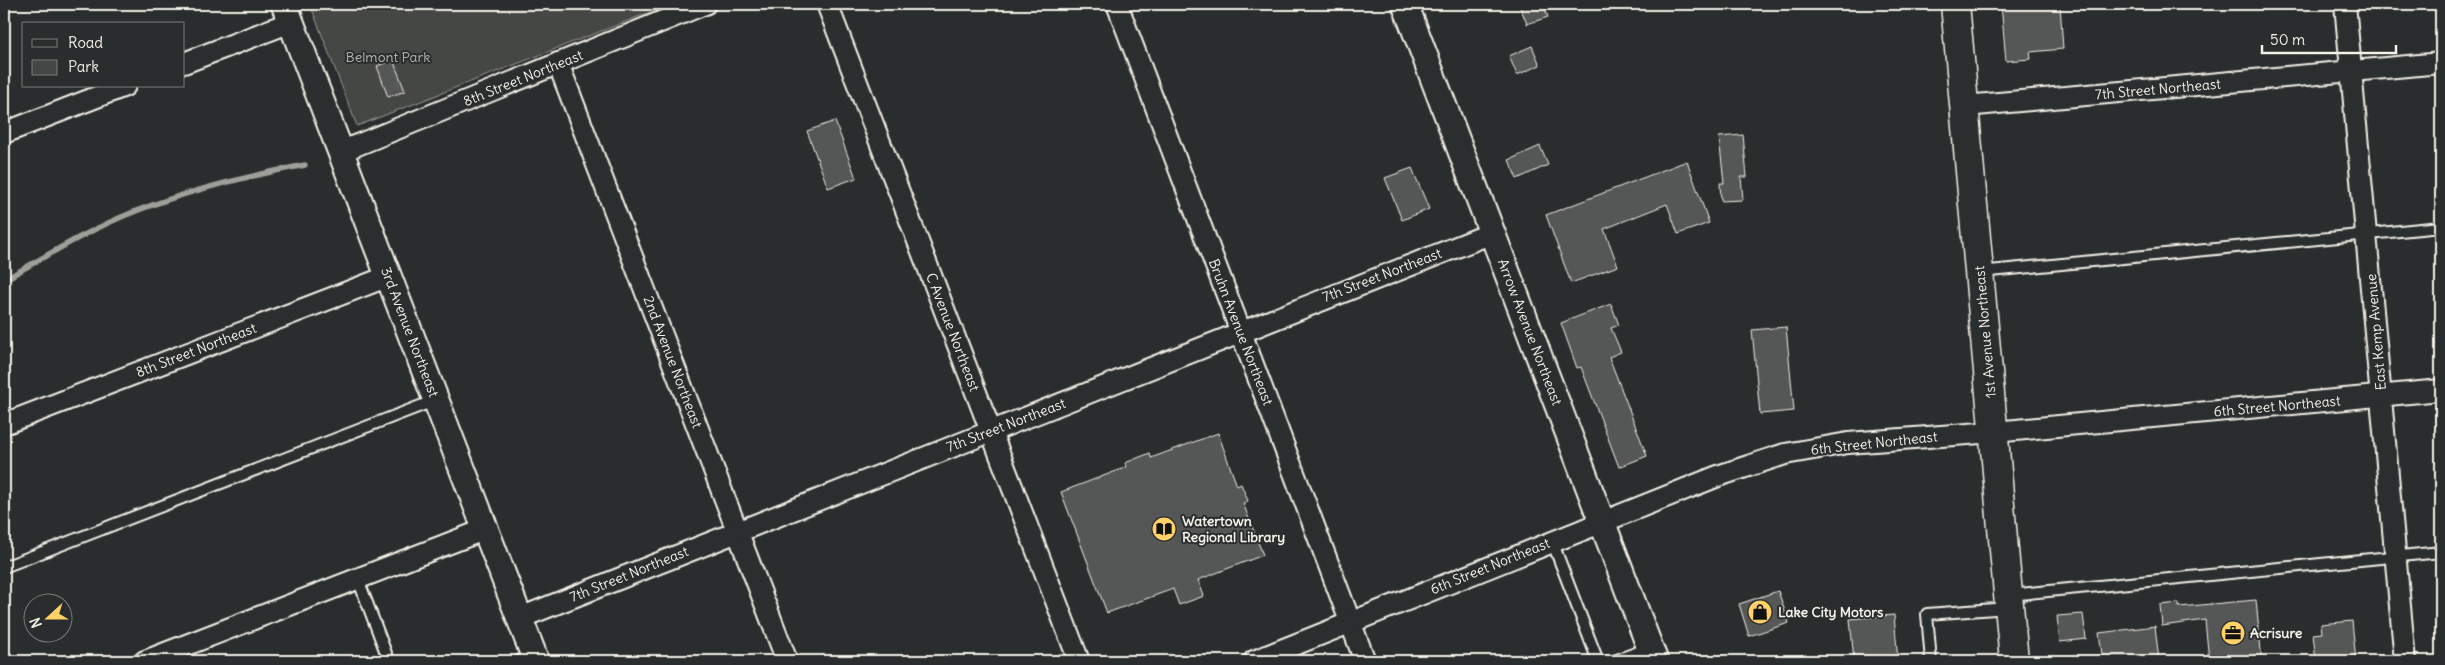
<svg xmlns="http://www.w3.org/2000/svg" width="2445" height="665" font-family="Delius,sans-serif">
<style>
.green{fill:#444645;stroke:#9c9c96}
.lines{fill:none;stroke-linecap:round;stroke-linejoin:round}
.stream{stroke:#9f9f9a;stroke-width:5.5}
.building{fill:#555756;stroke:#f4f1e8}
.service-casing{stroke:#f4f1e8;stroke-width:14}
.minor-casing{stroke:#f4f1e8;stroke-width:24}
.tertiary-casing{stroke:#f4f1e8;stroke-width:29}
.secondary-casing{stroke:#f4f1e8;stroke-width:31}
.service{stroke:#2a2d2e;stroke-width:10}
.minor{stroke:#2a2d2e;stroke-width:20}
.tertiary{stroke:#2a2d2e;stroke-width:25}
.secondary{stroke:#2a2d2e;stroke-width:28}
.labels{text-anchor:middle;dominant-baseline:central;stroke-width:4;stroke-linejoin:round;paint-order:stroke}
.park-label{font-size:14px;fill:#b6b5af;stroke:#2a2d2e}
.street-label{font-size:14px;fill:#f4f1e8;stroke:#2a2d2e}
.poi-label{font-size:14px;font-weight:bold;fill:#f4f1e8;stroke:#2a2d2e;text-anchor:start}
</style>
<rect width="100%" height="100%" fill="#2a2d2e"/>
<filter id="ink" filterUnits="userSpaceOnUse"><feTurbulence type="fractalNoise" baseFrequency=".02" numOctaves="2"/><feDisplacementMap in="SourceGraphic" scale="10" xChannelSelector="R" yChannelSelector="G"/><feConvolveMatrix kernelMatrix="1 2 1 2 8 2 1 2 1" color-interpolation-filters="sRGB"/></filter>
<g filter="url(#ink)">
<polygon class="green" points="310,4 671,4 357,126"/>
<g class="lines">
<path class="stream" d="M 4,280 C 46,256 90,229 136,211 C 190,190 248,176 305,165"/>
</g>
<g class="building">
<polygon points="1519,4 1543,4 1548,17 1527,24"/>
<polygon points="2001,4 2060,4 2063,49 2030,52 2031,59 2006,61"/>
<polygon points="1532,46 1540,65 1517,75 1509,56"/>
<polygon points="393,60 405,91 388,97 377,66"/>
<polygon points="835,121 856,178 828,188 807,131"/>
<polygon points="1743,135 1747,177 1741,177 1743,200 1721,201 1720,183 1724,183 1719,137"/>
<polygon points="1540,146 1548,165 1517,179 1509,160"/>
<polygon points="1687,161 1709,223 1678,234 1667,204 1604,229 1618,266 1571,283 1546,215"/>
<polygon points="1412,168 1429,209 1402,220 1385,178"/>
<polygon points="1611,304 1619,325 1611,328 1621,352 1609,357 1647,456 1619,467 1581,367 1577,368 1561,323"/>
<polygon points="1786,327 1794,411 1760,414 1752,330"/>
<polygon points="1218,433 1237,486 1241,484 1248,501 1243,503 1263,555 1198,580 1204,596 1179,605 1173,589 1107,613 1061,492 1127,467 1125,463 1150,453 1151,458"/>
<polygon points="1778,591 1789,623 1749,636 1739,604"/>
<polygon points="2256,600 2262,661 2209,661 2205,620 2162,626 2160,605 2179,603 2179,607"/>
<polygon points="2083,614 2086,639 2060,642 2057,616"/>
<polygon points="1894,615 1898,661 1854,661 1850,619"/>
<polygon points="2352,621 2356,661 2316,661 2313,634 2322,633 2321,624"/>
<polygon points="2155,626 2159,661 2103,661 2099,633"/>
</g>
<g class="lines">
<defs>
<g id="service">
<polyline points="1980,272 2441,227"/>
<polyline points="1552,541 1598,661"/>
<polyline points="4,567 436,400"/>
<polyline points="358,579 389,661"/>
<polyline points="2009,595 2441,552"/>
<polyline points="519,661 534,656"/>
<polyline points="1614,661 1649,648"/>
<polyline points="1931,661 1927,614 2008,608"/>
</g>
<g id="minor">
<polyline points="827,4 1079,661"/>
<polyline points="1117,4 1365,661"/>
<polyline points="2345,4 2405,661"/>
<polyline points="184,63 291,22"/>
<polyline points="558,63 787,661"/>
<polyline points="1965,106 2441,63"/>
<polyline points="4,133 125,86"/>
<polyline points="340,152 705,4"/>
<polyline points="4,424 389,276"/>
<polyline points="520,618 1492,233"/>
<polyline points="145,661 486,529"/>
<polyline points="1254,661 1718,476 1785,454 1848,443 1994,432 2441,390"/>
</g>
<g id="tertiary">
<polyline points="284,4 536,661"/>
<polyline points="1405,4 1655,661"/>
</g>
<polyline id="secondary" points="1955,4 2014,661"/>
</defs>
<use href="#service" class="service-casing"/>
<use href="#minor" class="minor-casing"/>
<use href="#tertiary" class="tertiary-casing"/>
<use href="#secondary" class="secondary-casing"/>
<use href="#service" class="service"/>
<use href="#minor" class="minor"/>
<use href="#tertiary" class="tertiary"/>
<use href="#secondary" class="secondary"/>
</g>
</g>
<defs>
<symbol id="library-disc" viewBox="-11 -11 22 22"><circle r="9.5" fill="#ffd166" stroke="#2a2d2e"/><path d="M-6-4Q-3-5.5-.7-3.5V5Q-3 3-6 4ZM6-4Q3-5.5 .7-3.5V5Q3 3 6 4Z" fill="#111"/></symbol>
<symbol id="shop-disc" viewBox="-11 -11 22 22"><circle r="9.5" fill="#ffd166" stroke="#2a2d2e"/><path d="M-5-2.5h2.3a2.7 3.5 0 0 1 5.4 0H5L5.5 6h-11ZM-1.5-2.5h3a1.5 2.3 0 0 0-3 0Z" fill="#111"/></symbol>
<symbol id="office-disc" viewBox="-11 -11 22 22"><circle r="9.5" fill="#ffd166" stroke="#2a2d2e"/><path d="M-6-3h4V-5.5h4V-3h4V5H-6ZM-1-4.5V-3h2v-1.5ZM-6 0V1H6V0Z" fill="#111"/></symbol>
</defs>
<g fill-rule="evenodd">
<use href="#library-disc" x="1150" y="515" width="28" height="28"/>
<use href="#shop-disc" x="1746" y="598" width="28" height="28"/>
<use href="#office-disc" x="2219" y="619" width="28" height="28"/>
</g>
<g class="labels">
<g class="park-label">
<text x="388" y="57">Belmont Park</text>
</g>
<g class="street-label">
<text transform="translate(523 78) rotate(-22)">8th Street Northeast</text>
<text transform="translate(2158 89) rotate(-5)">7th Street Northeast</text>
<text transform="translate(1382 275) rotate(-21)">7th Street Northeast</text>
<text transform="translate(410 332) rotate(69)">3rd Avenue Northeast</text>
<text transform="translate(953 332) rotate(69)">C Avenue Northeast</text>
<text transform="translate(1241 332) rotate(69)">Bruhn Avenue Northeast</text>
<text transform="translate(1530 332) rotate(69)">Arrow Avenue Northeast</text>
<text transform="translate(1985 332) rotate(-95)">1st Avenue Northeast</text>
<text transform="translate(2376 332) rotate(-95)">East Kemp Avenue</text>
<text transform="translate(196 350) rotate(-21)">8th Street Northeast</text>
<text transform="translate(673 362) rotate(69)">2nd Avenue Northeast</text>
<text transform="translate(2277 406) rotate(-5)">6th Street Northeast</text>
<text transform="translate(1006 425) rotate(-21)">7th Street Northeast</text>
<text transform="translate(1874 443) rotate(-6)">6th Street Northeast</text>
<text transform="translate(1490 566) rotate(-22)">6th Street Northeast</text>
<text transform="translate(629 574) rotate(-22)">7th Street Northeast</text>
</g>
<g class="poi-label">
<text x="1182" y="521">Watertown<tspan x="1182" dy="16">Regional Library</tspan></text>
<text x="1778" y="612">Lake City Motors</text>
<text x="2250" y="633">Acrisure</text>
</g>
</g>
<rect width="2445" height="665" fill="none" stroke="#2a2d2e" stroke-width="20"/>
<rect x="10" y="10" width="2425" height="645" fill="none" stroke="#f4f1e8" stroke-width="2" filter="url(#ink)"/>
<rect x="22" y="22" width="162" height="65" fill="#2a2d2e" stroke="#7b7b78"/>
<rect x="32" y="39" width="25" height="8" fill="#2a2d2e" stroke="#7b7b78"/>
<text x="68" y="48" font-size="15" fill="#f4f1e8">Road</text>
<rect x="32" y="60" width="25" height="15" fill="#444645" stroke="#7b7b78"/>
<text x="68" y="72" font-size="15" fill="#f4f1e8">Park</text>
<g transform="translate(48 618) rotate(249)"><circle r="24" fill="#2a2d2e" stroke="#7b7b78"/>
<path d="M0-4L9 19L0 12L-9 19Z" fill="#ffd166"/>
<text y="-8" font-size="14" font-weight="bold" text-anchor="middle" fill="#f4f1e8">N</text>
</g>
<path d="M2262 45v8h134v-8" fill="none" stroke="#f4f1e8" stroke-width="2.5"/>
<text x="2270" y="45" font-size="15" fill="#f4f1e8" stroke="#2a2d2e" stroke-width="4" paint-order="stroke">50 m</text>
</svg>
